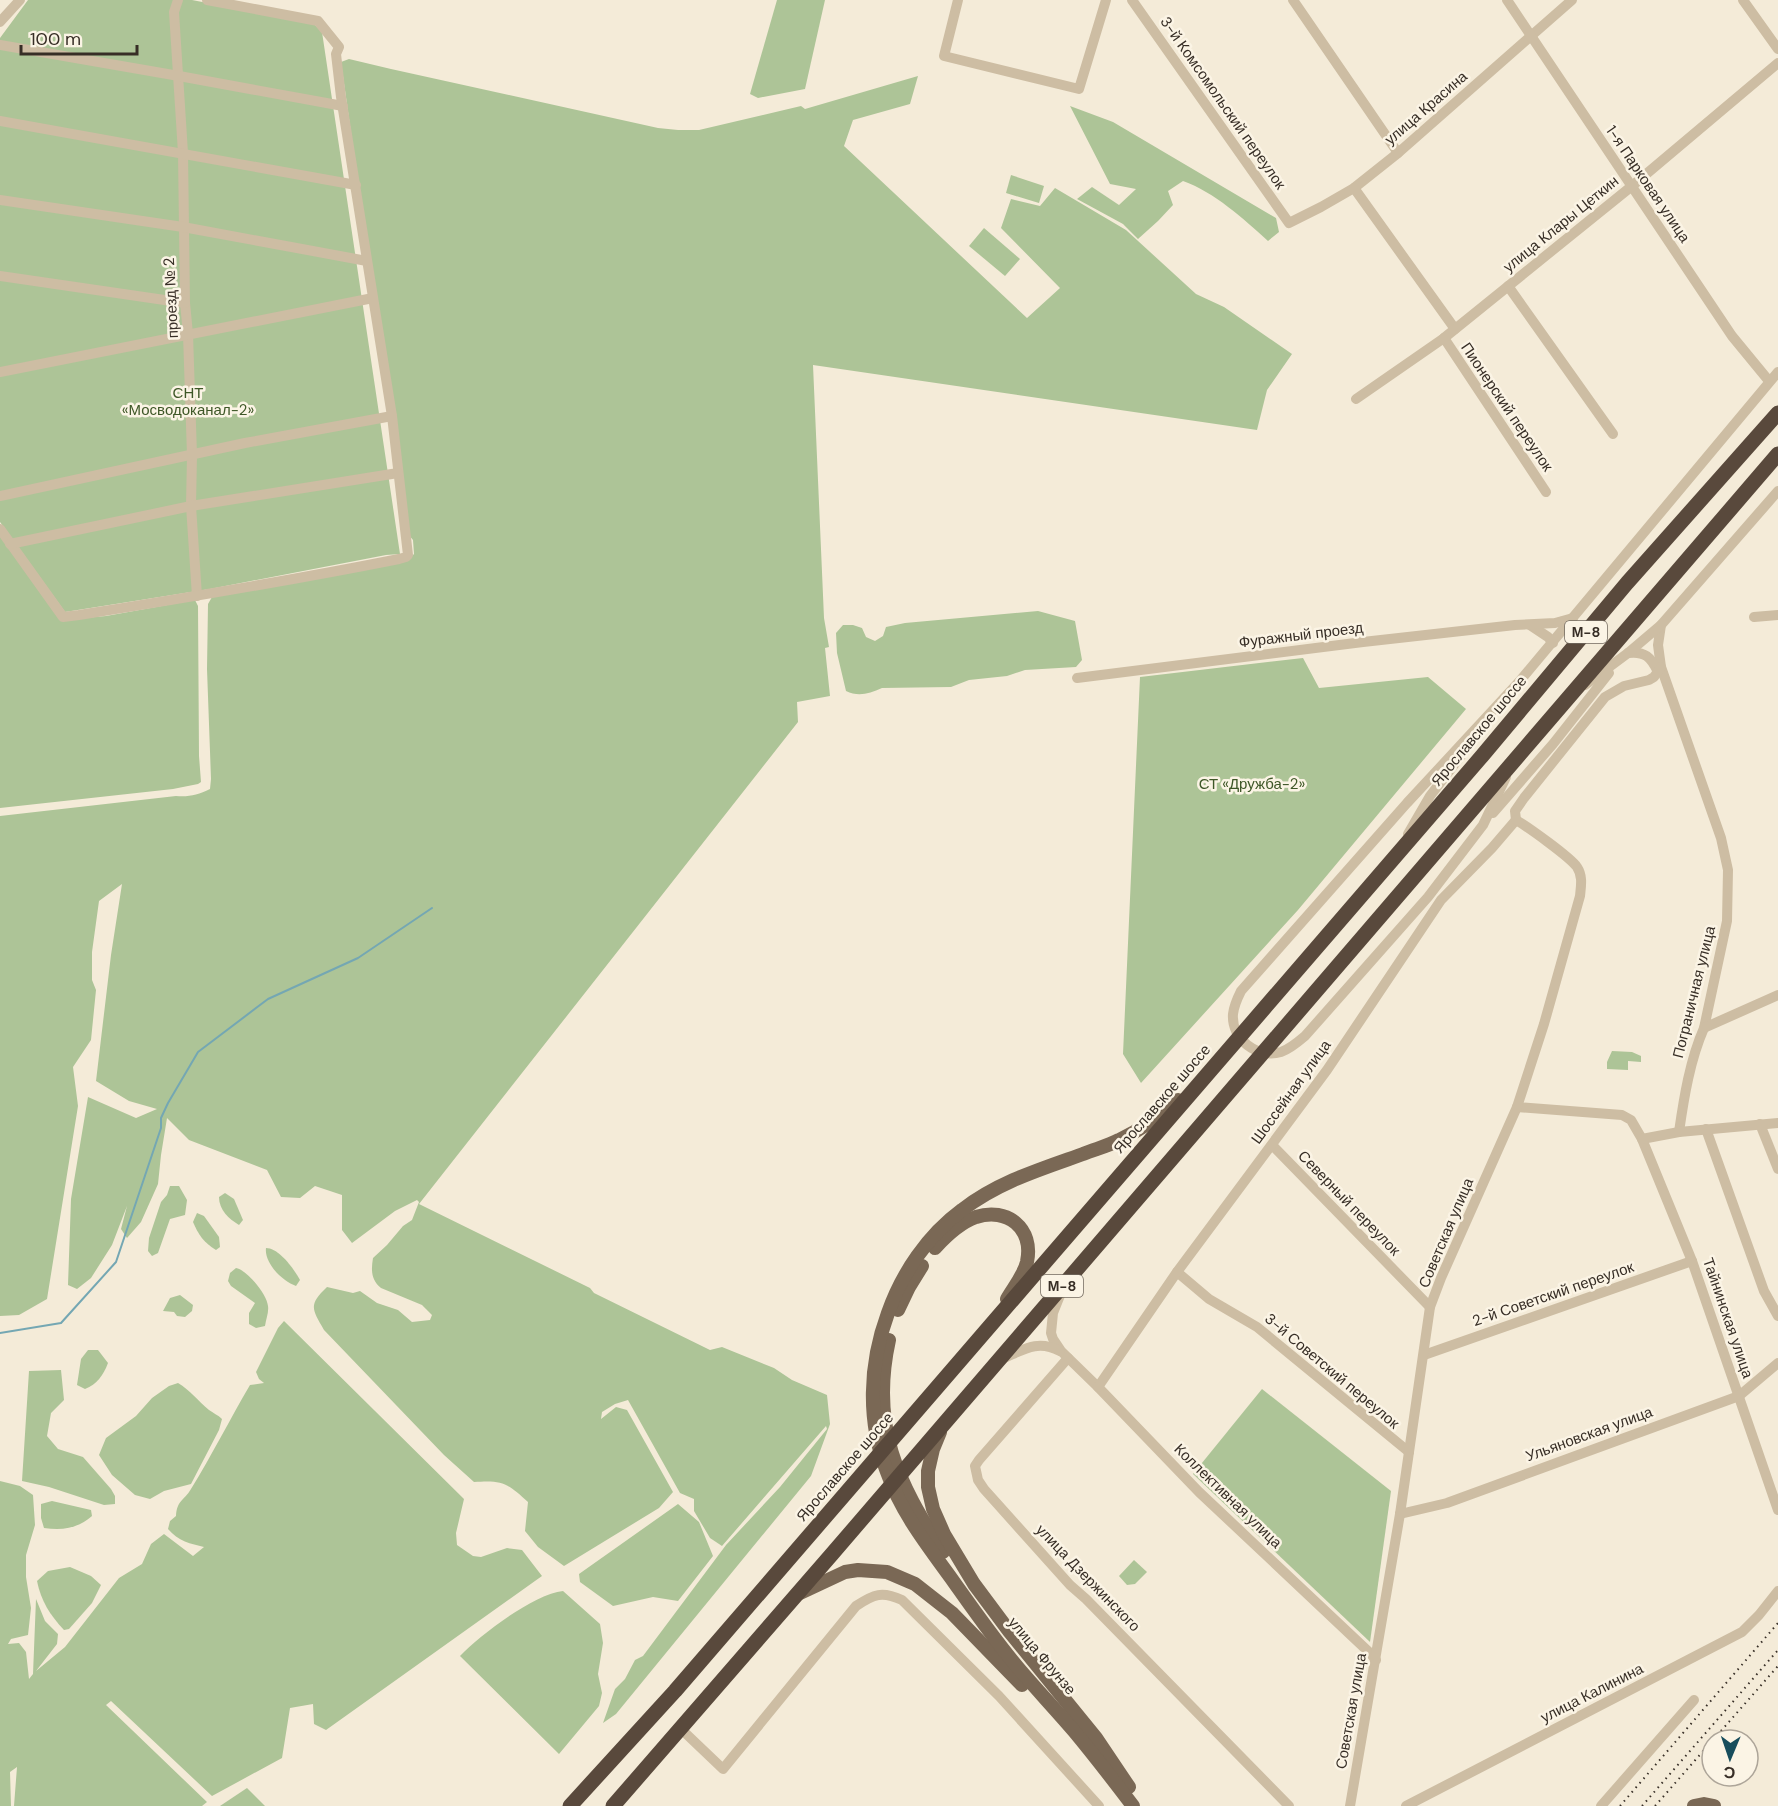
<svg xmlns="http://www.w3.org/2000/svg" width="1778" height="1806" font-family="'DM Sans',sans-serif">
<style>
.green{fill:#adc497}
.lines{fill:none;stroke-linecap:round;stroke-linejoin:round}
.stream{stroke:#74a7b3;stroke-width:2}
.minor{stroke:#cdbda3;stroke-width:10}
.major{stroke:#7a6855;stroke-width:14}
.highway{stroke:#59493c;stroke-width:15}
.rail{stroke:#372e26;stroke-width:2;stroke-dasharray:1.5 4.5;stroke-linecap:butt}
.labels{text-anchor:middle;dominant-baseline:central;stroke-width:5;stroke-linejoin:round;paint-order:stroke}
.shield{fill:#fbf4e5;stroke:#72695f;stroke-width:1.5}
.shield-label{font-size:14px;font-weight:bold;fill:#372e26}
.street-label{font-size:15px;fill:#372e26;stroke:#fbf4e5}
.park-label{font-size:15px;fill:#3e5727;stroke:#fbf4e5}
</style>
<rect width="100%" height="100%" fill="#f4ebd8"/>
<g class="green">
<polygon points="28,0 192,0 314,24 322,32 400,554 386,555 210,589 65,612 0,522 0,38"/>
<polygon points="777,0 825,0 805,89 758,98 750,94"/>
<path d="M 349,59 L 391,69 L 658,128 L 678,130 L 699,130 L 801,106 L 805,109 L 918,76 L 910,104 L 853,120 L 844,146 L 1027,318 L 1060,288 L 1001,228 L 1011,199 L 1040,206 L 1055,188 L 1126,230 L 1196,294 L 1224,307 L 1292,354 L 1267,390 L 1257,430 L 813,365 L 824,618 L 829,647 L 825,648 L 830,696 L 797,702 L 798,722 L 419,1204 L 590,1288 L 594,1293 L 710,1350 L 722,1347 L 774,1368 L 792,1380 L 827,1395 L 830,1424 L 811,1476 L 616,1714 L 603,1723 L 615,1689 L 625,1679 L 635,1660 L 643,1656 L 726,1545 L 780,1487 L 827,1429 L 826,1426 L 722,1546 L 710,1538 L 694,1511 L 694,1499 L 680,1493 L 628,1400 L 615,1404 L 602,1412 L 601,1419 L 616,1407 L 627,1410 L 673,1492 L 659,1508 L 564,1566 L 538,1547 L 525,1531 L 528,1502 C 507,1483 503,1480 474,1482 L 444,1455 L 324,1330 C 312,1309 308,1305 327,1287 L 353,1293 L 360,1291 L 377,1303 L 398,1310 L 412,1322 L 430,1320 L 432,1315 L 422,1305 L 381,1288 C 371,1280 371,1270 373,1258 L 387,1245 L 403,1226 L 412,1220 L 419,1202 L 417,1200 L 395,1211 L 352,1243 L 342,1230 L 342,1195 L 315,1186 L 300,1198 L 281,1197 L 267,1170 L 189,1140 L 167,1118 L 161,1155 L 158,1184 L 141,1222 L 127,1238 L 121,1229 L 127,1206 L 112,1245 L 91,1278 L 77,1289 L 68,1285 L 71,1199 L 88,1097 L 136,1118 L 157,1109 L 129,1101 L 96,1081 L 111,955 L 122,884 L 99,901 L 92,952 L 92,980 L 96,990 L 91,1040 L 73,1067 L 78,1106 L 47,1299 L 19,1315 L 0,1316 L 0,816 L 176,796 C 189,797 198,795 210,789 L 211,779 L 207,669 L 208,604 L 212,597 L 410,558 L 414,554 L 413,540 L 408,534 L 341,62 Z"/>
<path d="M 1070,106 L 1113,122 L 1276,218 L 1279,232 L 1268,241 C 1244,219 1214,192 1183,181 L 1168,191 L 1173,205 L 1158,221 L 1138,239 L 1123,224 L 1077,199 L 1092,187 L 1119,205 L 1136,189 L 1110,184 Z"/>
<polygon points="1011,175 1044,186 1039,203 1006,193"/>
<polygon points="984,228 1020,259 1005,276 969,246"/>
<polygon points="0,536 61,620 106,616 195,600 198,606 199,756 201,782 198,784 173,789 0,808"/>
<path d="M 1038,611 L 1075,621 L 1082,660 L 1076,667 L 1025,670 L 1007,676 L 969,680 L 951,687 L 882,688 C 869,694 858,697 846,691 L 837,653 L 836,633 L 843,625 L 853,625 L 862,628 L 866,637 L 875,641 L 883,636 L 886,627 L 905,623 Z"/>
<polygon points="1303,658 1319,688 1428,677 1466,709 1298,910 1141,1083 1123,1054 1140,677"/>
<polygon points="1612,1051 1632,1052 1641,1056 1641,1062 1628,1061 1628,1070 1607,1069 1607,1062"/>
<polygon points="170,1186 179,1186 187,1200 185,1215 170,1219 158,1253 152,1256 148,1251 149,1238 161,1202 167,1195"/>
<path d="M 225,1193 L 234,1199 L 243,1220 L 239,1225 C 229,1219 219,1210 219,1197 Z"/>
<path d="M 197,1213 L 204,1216 L 219,1237 L 220,1247 L 216,1250 C 204,1243 198,1234 193,1222 Z"/>
<path d="M 266,1248 C 279,1248 294,1269 300,1280 L 296,1286 C 282,1281 264,1263 266,1248 Z"/>
<path d="M 236,1268 C 247,1270 267,1294 268,1306 C 269,1312 266,1319 265,1326 L 256,1328 L 249,1324 L 249,1313 L 255,1303 L 231,1286 L 228,1281 L 230,1273 Z"/>
<polygon points="180,1295 193,1305 192,1311 185,1317 177,1316 174,1312 163,1311 170,1298"/>
<path d="M 284,1321 L 464,1499 L 456,1533 L 457,1545 L 473,1556 L 481,1557 L 507,1548 L 522,1550 L 542,1576 L 326,1730 L 314,1724 L 313,1704 L 290,1708 L 282,1758 L 212,1796 L 111,1701 L 106,1705 L 207,1802 L 202,1806 L 14,1806 L 17,1767 L 10,1772 L 11,1806 L 0,1806 L 0,1481 L 20,1486 L 33,1495 L 35,1525 L 26,1555 L 26,1577 L 31,1608 L 28,1635 L 11,1639 L 8,1644 L 19,1643 L 26,1652 L 29,1679 L 33,1674 L 36,1599 L 45,1621 L 58,1634 L 57,1644 L 36,1671 L 65,1647 L 119,1578 L 142,1564 L 151,1544 L 164,1534 L 193,1556 L 204,1547 C 191,1544 178,1541 168,1529 L 170,1521 L 176,1516 C 177,1500 184,1501 191,1489 C 212,1455 230,1419 250,1385 L 264,1383 L 259,1379 L 256,1372 L 278,1328 Z"/>
<path d="M 88,1350 L 98,1350 L 108,1363 C 103,1376 97,1384 85,1389 L 77,1385 L 81,1359 Z"/>
<polygon points="61,1370 64,1400 51,1413 47,1436 58,1449 83,1457 111,1489 115,1496 115,1504 104,1505 49,1487 22,1481 29,1371"/>
<path d="M 178,1383 C 190,1390 198,1401 209,1410 C 213,1413 218,1415 222,1419 L 219,1430 L 191,1484 L 164,1491 L 150,1499 L 135,1495 L 112,1475 L 99,1455 L 106,1438 L 136,1416 L 152,1398 L 169,1386 Z"/>
<polygon points="1262,1389 1391,1491 1370,1642 1193,1474"/>
<path d="M 52,1501 L 91,1510 L 92,1516 C 78,1528 63,1531 44,1528 L 41,1518 L 41,1504 Z"/>
<polygon points="678,1504 699,1522 713,1556 678,1601 653,1597 613,1606 580,1582 579,1574"/>
<polygon points="1134,1560 1147,1572 1135,1584 1127,1585 1119,1576"/>
<path d="M 70,1567 L 91,1576 L 101,1585 L 92,1603 L 69,1629 L 64,1630 C 50,1615 41,1601 37,1581 L 48,1571 Z"/>
<path d="M 563,1591 L 600,1624 L 603,1643 L 598,1674 L 602,1693 L 599,1706 L 559,1754 L 460,1656 C 480,1635 534,1594 563,1591 Z"/>
<polygon points="247,1788 265,1806 220,1806"/>
</g>
<g class="lines">
<polyline class="stream" points="0,1333 61,1323 116,1262 161,1128 161,1118 168,1103 198,1052 268,999 358,958 432,908"/>
<g class="minor">
<polyline points="178,0 174,12 183,153 185,303 188,334 192,455 191,506 197,596"/>
<polyline points="958,0 944,56 1079,89 1106,0"/>
<polyline points="1132,0 1289,223 1321,207 1354,188 1398,153 1572,0"/>
<polyline points="1293,0 1398,153"/>
<polyline points="1507,0 1732,336 1769,381"/>
<polyline points="1743,0 1778,49"/>
<polyline points="0,22 20,0"/>
<polyline points="0,45 179,76 343,106"/>
<polyline points="0,121 356,185"/>
<polyline points="1354,188 1455,329"/>
<polyline points="0,200 183,227 367,261"/>
<polyline points="0,276 185,303"/>
<polyline points="1508,286 1613,434"/>
<polyline points="1444,338 1546,492"/>
<polyline points="0,372 373,298"/>
<polyline points="1356,399 1444,338 1632,186 1778,63"/>
<polyline points="0,496 245,443 392,416"/>
<path d="M 0,529 L 63,617 L 79,615 C 186,598 293,580 399,559 L 406,557 L 408,555 L 392,416 L 341,97 L 336,54 L 339,47 L 318,21 L 207,0"/>
<polyline points="10,544 191,506 398,473"/>
<polyline points="1754,617 1778,615"/>
<polyline points="1530,625 1548,637 1553,643"/>
<path d="M 1661,625 L 1658,645 L 1661,667 L 1721,838 L 1728,870 L 1727,921 L 1704,1028 C 1690,1060 1684,1097 1679,1132"/>
<path d="M 1628,653 C 1645,651 1651,657 1658,672"/>
<polyline points="1077,678 1363,642 1515,625 1555,623 1573,618"/>
<polyline points="1585,685 1628,653 1661,625 1778,491"/>
<path d="M 1506,777 L 1483,825 L 1428,897 L 1305,1036 C 1298,1042 1290,1049 1281,1052 C 1257,1059 1231,1039 1233,1014 C 1234,1005 1237,999 1241,991 L 1407,803 L 1519,682 L 1778,372"/>
<polyline points="1493,813 1553,744 1609,673"/>
<polyline points="1516,820 1515,811 1524,798 1605,697 1624,686 1649,680 1654,677 1661,667"/>
<polyline points="1408,834 1430,796 1467,748"/>
<polyline points="1704,1028 1778,995"/>
<polyline points="1517,1107 1622,1115 1631,1120 1642,1139 1692,1261 1778,1510"/>
<polyline points="1760,1124 1778,1169"/>
<polyline points="1706,1129 1764,1291 1778,1316"/>
<polyline points="1642,1139 1679,1132 1778,1123"/>
<polyline points="1272,1145 1430,1307"/>
<polyline points="1177,1272 1209,1299 1257,1327 1409,1452"/>
<polyline points="1061,1293 1053,1313 1051,1333 1053,1339 1061,1351 1098,1387 1199,1492 1371,1654 1376,1660"/>
<polyline points="1424,1355 1692,1261"/>
<polyline points="1068,1358 979,1460 975,1466 978,1480 984,1489 1070,1585 1086,1599 1289,1806"/>
<path d="M 1002,1359 C 1023,1350 1037,1339 1060,1351"/>
<polyline points="1098,1387 1177,1272 1327,1070 1441,900 1492,848 1516,820"/>
<polyline points="1400,1514 1447,1503 1739,1396 1778,1363"/>
<path d="M 680,1728 L 723,1769 L 856,1606 C 874,1594 882,1591 902,1600 L 999,1696 L 1099,1806"/>
<path d="M 1350,1806 L 1400,1514 L 1430,1307 L 1441,1278 L 1517,1107 L 1544,1024 L 1580,896 C 1581,886 1583,876 1577,867 C 1570,857 1528,827 1516,820"/>
<polyline points="1406,1806 1742,1632 1759,1615 1778,1591"/>
<polyline points="1601,1806 1694,1700"/>
</g>
<g class="major">
<path d="M 935,1248 C 946,1236 959,1223 976,1217 C 1007,1207 1034,1228 1027,1262 C 1024,1275 1014,1287 1007,1299"/>
<polyline points="898,1310 909,1287 922,1266"/>
<path d="M 889,1340 C 870,1426 897,1482 943,1552"/>
<polyline points="940,1432 933,1449 928,1471 928,1487 933,1509 944,1534 974,1584 1009,1631 1096,1738 1129,1787"/>
<polyline points="798,1594 845,1572 858,1570 887,1572 915,1584 952,1613 1022,1685"/>
<path d="M 1133,1806 C 1114,1781 1094,1755 1074,1731 C 1056,1710 1038,1691 1020,1670 C 995,1641 973,1609 951,1578 C 927,1545 901,1512 887,1472 C 867,1421 869,1364 888,1313 C 902,1273 928,1235 962,1210 C 998,1182 1041,1169 1083,1154 C 1095,1149 1108,1146 1119,1140 C 1141,1130 1160,1116 1178,1100"/>
<polyline points="1694,1806 1704,1804 1714,1806"/>
</g>
<g class="highway">
<polyline points="570,1806 675,1691 1482,756 1627,583 1778,413"/>
<polyline points="613,1806 832,1554 1778,454"/>
</g>
<g class="rail">
<polyline points="1713,1740 1778,1666"/>
<polyline points="1620,1806 1778,1623"/>
<polyline points="1642,1806 1778,1650"/>
<polyline points="1655,1806 1712,1741"/>
</g>
</g>
<g class="labels">
<g class="shield">
<rect x="1565" y="621" width="42" height="22" rx="4.5"/>
<rect x="1041" y="1275" width="42" height="22" rx="4.5"/>
</g>
<g class="shield-label">
<text x="1586" y="632">М-8</text>
<text x="1062" y="1286">М-8</text>
</g>
<g class="street-label">
<text transform="translate(1223 103) rotate(55)">3-й Комсомольский переулок</text>
<text transform="translate(1426 108) rotate(-41)">улица Красина</text>
<text transform="translate(1648 184) rotate(56)">1-я Парковая улица</text>
<text transform="translate(1561 224) rotate(-39)">улица Клары Цеткин</text>
<text transform="translate(171 298) rotate(-93)">проезд № 2</text>
<text transform="translate(1507 407) rotate(56)">Пионерский переулок</text>
<text transform="translate(1301 635) rotate(-7)">Фуражный проезд</text>
<text transform="translate(1479 731) rotate(-50)">Ярославское шоссе</text>
<text transform="translate(1694 992) rotate(-76)">Пограничная улица</text>
<text transform="translate(1291 1092) rotate(-54)">Шоссейная улица</text>
<text transform="translate(1162 1099) rotate(-49)">Ярославское шоссе</text>
<text transform="translate(1349 1203) rotate(46)">Северный переулок</text>
<text transform="translate(1446 1233) rotate(-67)">Советская улица</text>
<text transform="translate(1553 1294) rotate(-19)">2-й Советский переулок</text>
<text transform="translate(1728 1318) rotate(71)">Тайнинская улица</text>
<text transform="translate(1332 1371) rotate(40)">3-й Советский переулок</text>
<text transform="translate(1589 1434) rotate(-20)">Ульяновская улица</text>
<text transform="translate(845 1467) rotate(-49)">Ярославское шоссе</text>
<text transform="translate(1228 1496) rotate(44)">Коллективная улица</text>
<text transform="translate(1088 1578) rotate(46)">улица Дзержинского</text>
<text transform="translate(1042 1656) rotate(50)">улица Фрунзе</text>
<text transform="translate(1592 1693) rotate(-27)">улица Калинина</text>
<text transform="translate(1351 1711) rotate(-80)">Советская улица</text>
</g>
<g class="park-label">
<text x="188" y="393">СНТ<tspan x="188" dy="17">«Мосводоканал-2»</tspan></text>
<text x="1252" y="784">СТ «Дружба-2»</text>
</g>
</g>
<g transform="translate(1730 1758) rotate(182)"><circle r="28" fill="#fbf4e5" stroke="#ada599" stroke-width="1.5"/>
<path d="M0-4.5L10 22L0 15L-10 22Z" fill="#174d5c"/>
<text y="-9" font-size="16" font-weight="bold" text-anchor="middle" fill="#372e26">С</text>
</g>
<path d="M21 45v9h116v-9" fill="none" stroke="#372e26" stroke-width="3"/>
<text x="30" y="45" font-size="18" fill="#372e26" stroke="#fbf4e5" stroke-width="4.5" paint-order="stroke">100 m</text>
</svg>
